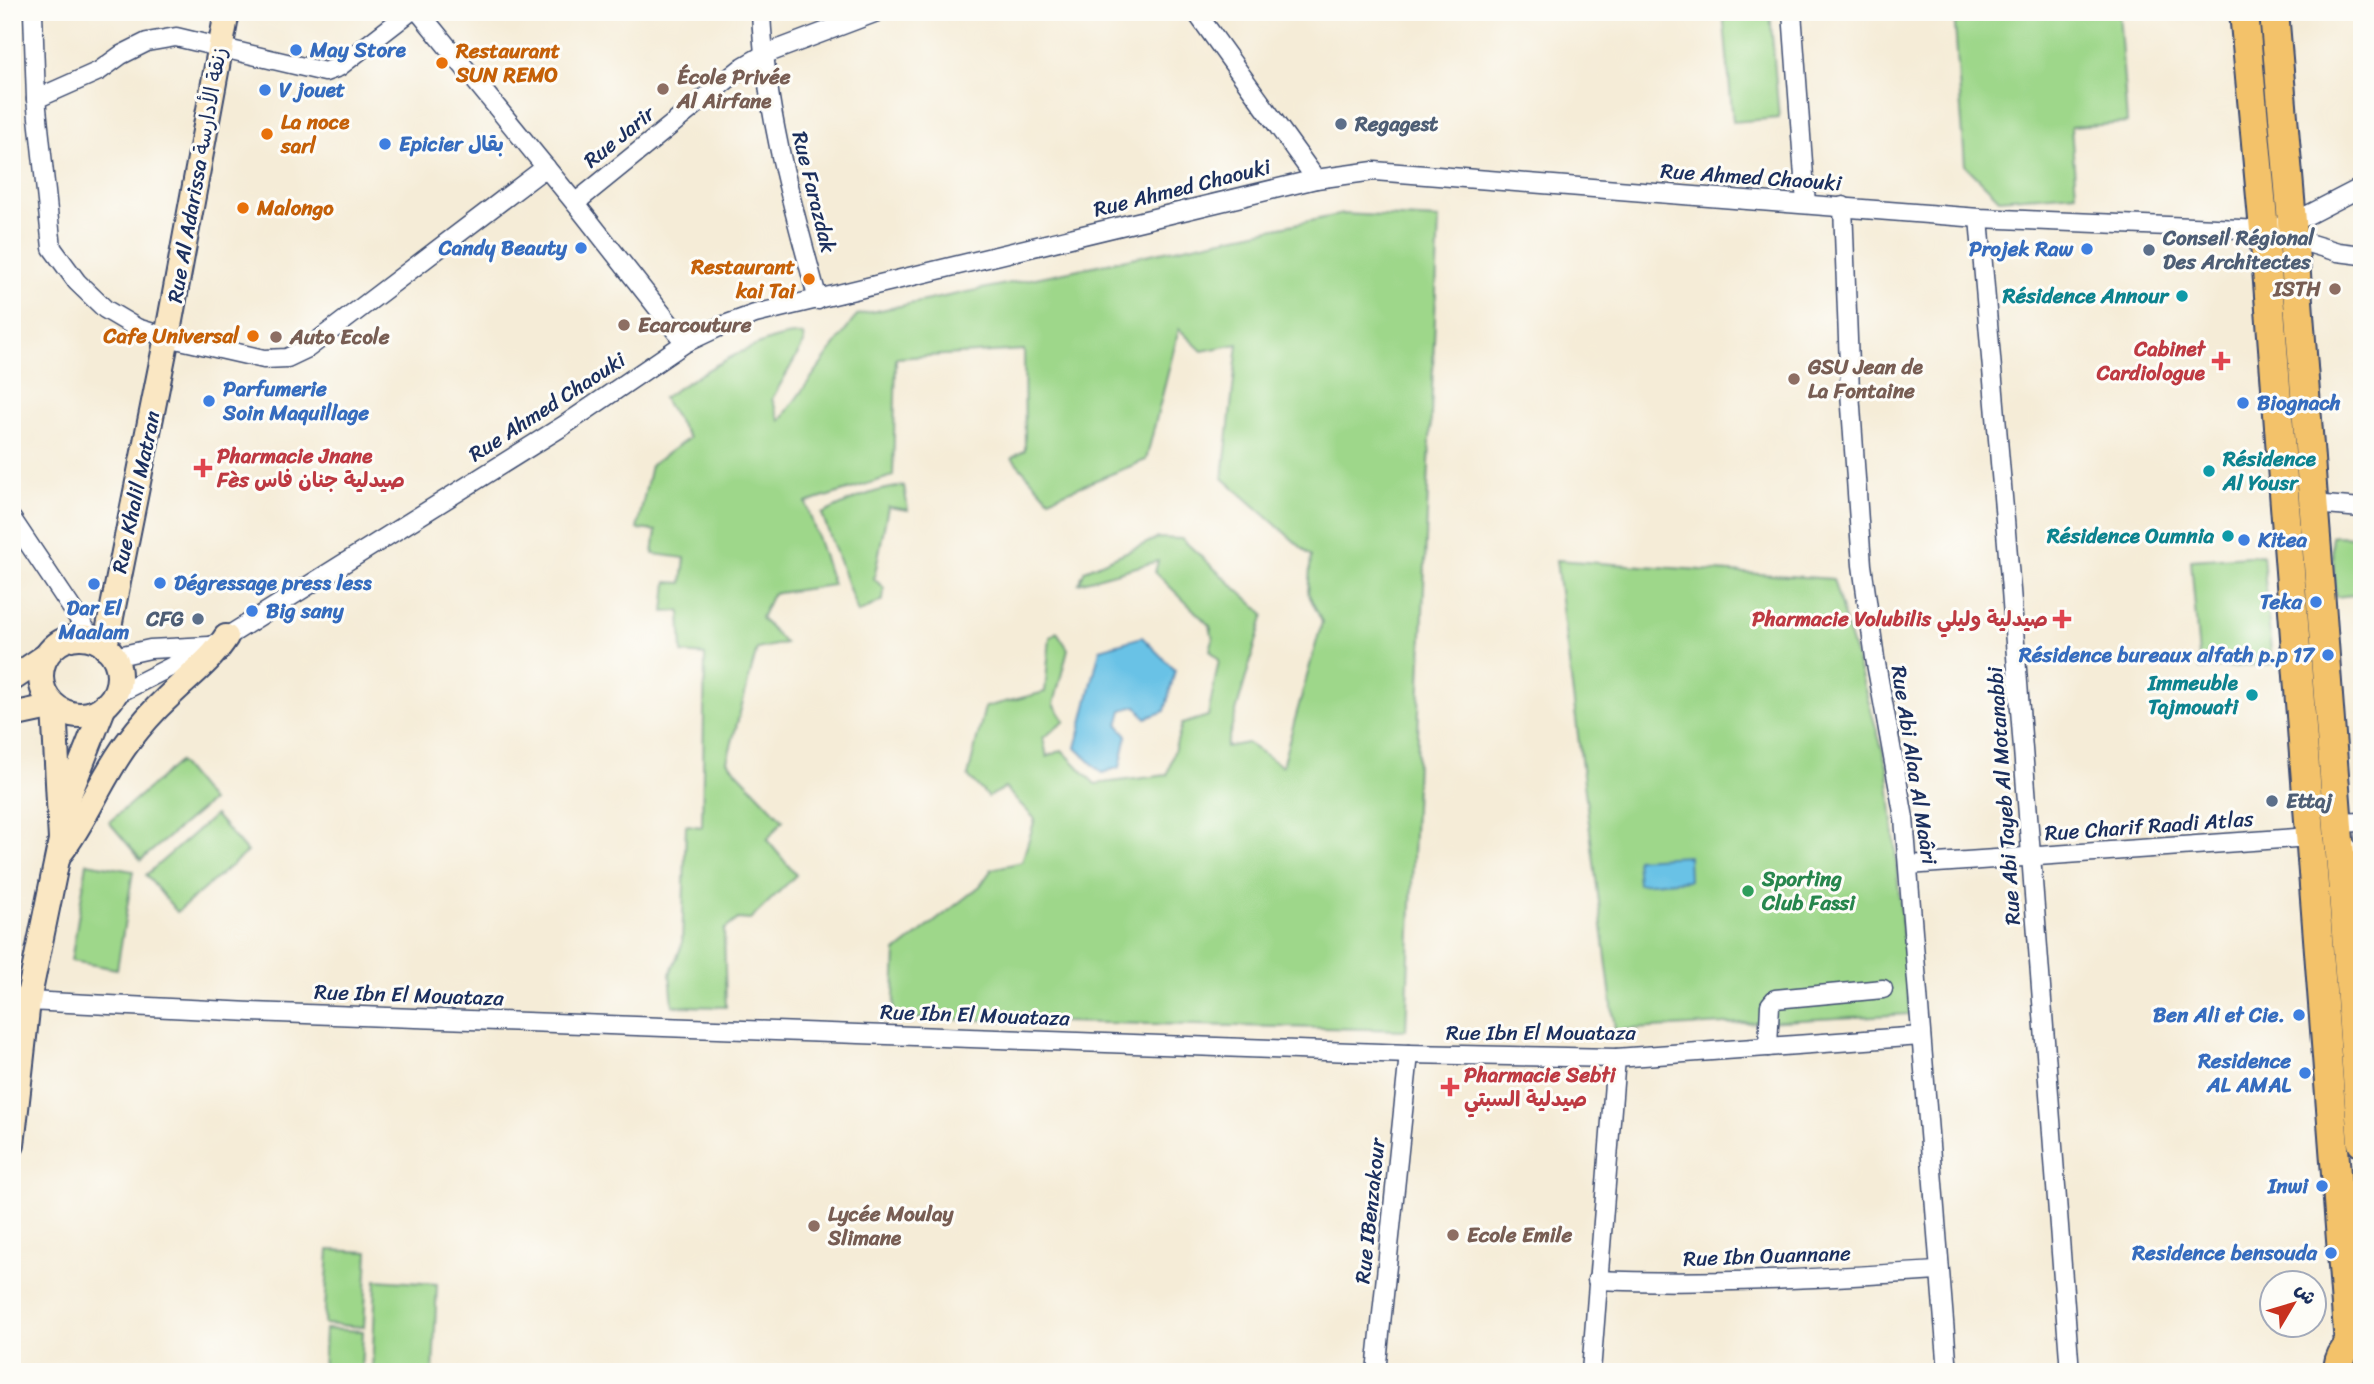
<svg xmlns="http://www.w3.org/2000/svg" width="2374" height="1384" font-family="Sriracha,'Playpen Sans Arabic',sans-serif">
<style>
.green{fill:#9ed78a;stroke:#5c8374;stroke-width:2}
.water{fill:#69c2e6;stroke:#4278a2;stroke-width:2}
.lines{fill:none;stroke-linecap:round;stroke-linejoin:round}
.street-casing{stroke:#3c4b70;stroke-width:21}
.secondary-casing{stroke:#3c4b70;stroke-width:28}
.primary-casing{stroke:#3c4b70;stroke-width:32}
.street{stroke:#fff;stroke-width:18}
.secondary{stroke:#fae7c3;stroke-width:24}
.primary{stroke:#f3c26a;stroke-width:28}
.shop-dot{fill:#3f7fe0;stroke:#fdfcf7;stroke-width:2.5}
.food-dot{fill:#e8710a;stroke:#fdfcf7;stroke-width:2.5}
.education-dot{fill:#8d6e63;stroke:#fdfcf7;stroke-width:2.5}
.service-dot{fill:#5c6f8a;stroke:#fdfcf7;stroke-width:2.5}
.culture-dot{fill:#0f9aa8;stroke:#fdfcf7;stroke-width:2.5}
.health-dot{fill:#e0444e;stroke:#fdfcf7;stroke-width:2.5}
.leisure-dot{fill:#2e9e5b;stroke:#fdfcf7;stroke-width:2.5}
.labels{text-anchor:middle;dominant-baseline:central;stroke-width:6;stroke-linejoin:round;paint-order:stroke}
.shop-label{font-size:21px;font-weight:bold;fill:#366cbe;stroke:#fdfcf7;text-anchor:start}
.food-label{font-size:21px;font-weight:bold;fill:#c56008;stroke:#fdfcf7;text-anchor:start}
.education-label{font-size:21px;font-weight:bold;fill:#785e54;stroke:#fdfcf7;text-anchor:start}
.service-label{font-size:21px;font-weight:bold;fill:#4e5e75;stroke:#fdfcf7;text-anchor:start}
.street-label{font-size:21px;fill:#1b2f5e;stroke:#fdfcf7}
.culture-label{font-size:21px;font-weight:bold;fill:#0d838f;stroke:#fdfcf7;text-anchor:end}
.health-label{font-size:21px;font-weight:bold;fill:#be3a42;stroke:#fdfcf7;text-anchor:end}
.leisure-label{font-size:21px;font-weight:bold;fill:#27864d;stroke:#fdfcf7;text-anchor:start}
</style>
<rect width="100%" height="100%" fill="#fdfcf7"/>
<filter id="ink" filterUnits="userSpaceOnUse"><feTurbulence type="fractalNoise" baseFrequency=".0143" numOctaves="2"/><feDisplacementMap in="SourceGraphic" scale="14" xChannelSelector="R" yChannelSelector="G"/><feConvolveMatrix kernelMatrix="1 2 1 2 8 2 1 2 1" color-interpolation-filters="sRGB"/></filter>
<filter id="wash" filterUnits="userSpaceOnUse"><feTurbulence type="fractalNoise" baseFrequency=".00686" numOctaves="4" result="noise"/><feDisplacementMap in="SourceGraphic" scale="28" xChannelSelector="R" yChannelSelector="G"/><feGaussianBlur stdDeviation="1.57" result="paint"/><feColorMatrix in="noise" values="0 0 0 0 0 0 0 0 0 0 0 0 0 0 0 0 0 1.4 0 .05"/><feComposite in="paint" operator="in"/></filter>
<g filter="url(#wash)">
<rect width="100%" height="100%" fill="#f5ecd7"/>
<g class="green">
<polygon points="1723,12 1770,12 1779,118 1733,122"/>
<polygon points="1954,12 2119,12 2127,123 2071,127 2076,193 1999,199 1965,165"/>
<path d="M 1343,214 L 1439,219 L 1406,1030 L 893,1018 L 896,952 L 980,886 L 992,869 L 1022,862 L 1035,819 L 1005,788 L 988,797 L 968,776 L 985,707 L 1045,692 L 1050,637 L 1057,632 L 1068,649 L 1054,704 L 1065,721 L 1043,738 L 1047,757 L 1062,750 L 1095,784 L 1167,775 L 1182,724 L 1208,716 L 1219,660 L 1210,650 L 1213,639 L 1210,626 L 1155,572 L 1158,561 L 1079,583 L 1085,570 L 1158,538 L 1182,539 L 1264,614 L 1226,747 L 1247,743 L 1282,766 L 1322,622 L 1308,593 L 1311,556 L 1223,478 L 1238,344 L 1202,351 L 1179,329 L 1146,460 L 1049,499 L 1012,458 L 1025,450 L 1024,350 L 896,358 L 893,476 L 806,503 L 833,585 L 772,594 L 761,618 L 785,643 L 757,649 L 727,761 L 783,820 L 767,840 L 796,875 L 750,920 L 738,919 L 724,930 L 726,1007 L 673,1006 L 670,974 L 682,945 L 686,825 L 702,827 L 705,655 L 682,653 L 680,611 L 664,612 L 667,582 L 682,583 L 685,558 L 653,554 L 656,531 L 637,529 L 651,465 L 689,438 L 663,398 C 694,377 765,332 803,335 L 804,343 L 772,399 L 780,421 L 857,315 Z"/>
<path d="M 904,486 L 908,510 L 888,507 L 874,579 L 884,588 L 883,600 L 858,613 L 822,514 C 849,501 874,489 904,486 Z"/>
<polygon points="2331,536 2362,537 2362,594 2336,597"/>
<polygon points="2263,555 2272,664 2200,669 2191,560"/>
<polygon points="1556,560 1833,579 1888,769 1910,1014 1615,1030"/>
<polygon points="179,762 211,801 141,860 109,822"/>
<polygon points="215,815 247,852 177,912 146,875"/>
<polygon points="87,863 133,871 117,969 71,961"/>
<polygon points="329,1250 368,1252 364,1327 324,1324"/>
<polygon points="376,1280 437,1284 433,1372 372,1372"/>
<polygon points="325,1329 363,1331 361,1372 323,1372"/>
</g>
<g class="water">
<polygon points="1142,637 1175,670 1165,711 1146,718 1136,706 1122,710 1118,725 1127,735 1120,767 1102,773 1076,748 1100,649"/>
<polygon points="1688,856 1689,880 1638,884 1636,859"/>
</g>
</g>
<g filter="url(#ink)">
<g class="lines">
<defs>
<g id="street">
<polyline points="33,12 36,99 52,248 77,282 105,309 137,328 167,337 264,359 287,358 308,348 546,167"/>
<polyline points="419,12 575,203 685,343"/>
<path d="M 761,12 C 765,111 792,204 818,300"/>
<polyline points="1196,12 1316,179"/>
<polyline points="1792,12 1806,204"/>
<polyline points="36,99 99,71 121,55 147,42 176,37 325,72 339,67 410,12"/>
<polyline points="575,203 744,66 763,55 877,12"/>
<polyline points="1843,206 1850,392 1862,565 1875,658 1904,818 1948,1372"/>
<polyline points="1979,218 2011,590 2070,1372"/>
<polyline points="2284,224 2304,217 2362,187"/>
<polyline points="2313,504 2362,508"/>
<polyline points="12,519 93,640"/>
<polyline points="114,657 150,649 209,646"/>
<polyline points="113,696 212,646 563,426 685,343 719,327 755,314 1316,179 1374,171 1979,218 2264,230 2338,252 2362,255"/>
<polyline points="2337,823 2362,822"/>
<polyline points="2340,838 2362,866"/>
<polyline points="1908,865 2310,837"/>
<polyline points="28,1001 251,1012 1409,1054 1616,1058 1921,1036"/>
<polyline points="1768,1047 1770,1005 1775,999 1883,989"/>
<path d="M 1597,1280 C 1712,1285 1825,1278 1939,1271"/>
<polyline points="1376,1372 1409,1054"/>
<polyline points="1591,1372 1616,1058"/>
</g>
<g id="secondary">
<circle cx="80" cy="676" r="39"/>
<polyline points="105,647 167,337 227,12"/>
<polyline points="12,679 46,656"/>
<polyline points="12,715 54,706 61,840 28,1001 12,1145"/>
<polyline points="64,807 104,706"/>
<path d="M 61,852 C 87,818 102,776 128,742 C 140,726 153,711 167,698 C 187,678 211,661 226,637"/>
</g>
<g id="primary">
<polyline points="2244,12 2264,230 2349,1345"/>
<polyline points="2274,12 2292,222 2362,1143"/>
<path d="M 2338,1372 C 2338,1355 2347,1344 2362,1338"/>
</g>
</defs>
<use href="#street" class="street-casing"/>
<use href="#secondary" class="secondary-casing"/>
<use href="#primary" class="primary-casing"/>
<use href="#street" class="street"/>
<use href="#secondary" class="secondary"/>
<use href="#primary" class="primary"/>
</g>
</g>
<g class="shop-dot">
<circle cx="296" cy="50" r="7"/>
<circle cx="265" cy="90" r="7"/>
<circle cx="385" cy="144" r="7"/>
<circle cx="581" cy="248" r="7"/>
<circle cx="2087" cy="249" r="7"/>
<circle cx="209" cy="401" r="7"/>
<circle cx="2243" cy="403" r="7"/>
<circle cx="2244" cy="540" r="7"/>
<circle cx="160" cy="583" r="7"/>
<circle cx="94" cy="584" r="7"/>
<circle cx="2316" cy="602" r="7"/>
<circle cx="252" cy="611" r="7"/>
<circle cx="2328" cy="655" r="7"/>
<circle cx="2299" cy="1015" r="7"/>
<circle cx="2305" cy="1073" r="7"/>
<circle cx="2322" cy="1186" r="7"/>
<circle cx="2331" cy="1253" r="7"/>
</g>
<g class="food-dot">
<circle cx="442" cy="63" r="7"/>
<circle cx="267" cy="134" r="7"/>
<circle cx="243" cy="208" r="7"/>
<circle cx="809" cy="279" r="7"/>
<circle cx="253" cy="336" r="7"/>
</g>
<g class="education-dot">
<circle cx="663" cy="89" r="7"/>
<circle cx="2335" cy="289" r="7"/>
<circle cx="624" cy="325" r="7"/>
<circle cx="276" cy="337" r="7"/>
<circle cx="1794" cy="379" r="7"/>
<circle cx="814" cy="1226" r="7"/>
<circle cx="1453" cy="1235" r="7"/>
</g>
<g class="service-dot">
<circle cx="1341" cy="124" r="7"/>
<circle cx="2149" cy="250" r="7"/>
<circle cx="198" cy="619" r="7"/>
<circle cx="2272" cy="801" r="7"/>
</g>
<g class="culture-dot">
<circle cx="2182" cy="296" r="7"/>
<circle cx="2209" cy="471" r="7"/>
<circle cx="2228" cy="536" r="7"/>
<circle cx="2252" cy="695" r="7"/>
</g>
<g class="health-dot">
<path d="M2217.5 350.5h7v7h7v7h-7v7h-7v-7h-7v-7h7z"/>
<path d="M199.5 457.5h7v7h7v7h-7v7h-7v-7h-7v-7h7z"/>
<path d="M2058.5 608.5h7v7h7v7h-7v7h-7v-7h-7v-7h7z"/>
<path d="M1446.5 1076.5h7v7h7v7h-7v7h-7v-7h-7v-7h7z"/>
</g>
<circle class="leisure-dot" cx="1748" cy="891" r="7"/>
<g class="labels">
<g class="shop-label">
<text x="310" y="50">May Store</text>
<text x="279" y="90">V jouet</text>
<text x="399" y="144">Epicier بقال</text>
<text x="567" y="248" text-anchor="end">Candy Beauty</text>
<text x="2073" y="249" text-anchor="end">Projek Raw</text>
<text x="223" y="389">Parfumerie<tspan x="223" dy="24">Soin Maquillage</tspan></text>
<text x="2257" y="403">Biognach</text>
<text x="2258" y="540">Kitea</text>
<text x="174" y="583">Dégressage press less</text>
<text x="2302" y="602" text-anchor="end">Teka</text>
<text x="94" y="608" text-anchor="middle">Dar El<tspan x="94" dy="24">Maalam</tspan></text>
<text x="266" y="611">Big sany</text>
<text x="2314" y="655" text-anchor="end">Résidence bureaux alfath p.p 17</text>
<text x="2285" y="1015" text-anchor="end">Ben Ali et Cie.</text>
<text x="2291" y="1061" text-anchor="end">Residence<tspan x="2291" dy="24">AL AMAL</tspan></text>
<text x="2308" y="1186" text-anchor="end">Inwi</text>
<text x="2317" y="1253" text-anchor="end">Residence bensouda</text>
</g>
<g class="food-label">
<text x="456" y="51">Restaurant<tspan x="456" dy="24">SUN REMO</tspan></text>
<text x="281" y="122">La noce<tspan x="281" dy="24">sarl</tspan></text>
<text x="257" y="208">Malongo</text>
<text x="795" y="267" text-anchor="end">Restaurant<tspan x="795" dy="24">kai Tai</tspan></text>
<text x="239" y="336" text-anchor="end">Cafe Universal</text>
</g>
<g class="education-label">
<text x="677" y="77">École Privée<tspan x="677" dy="24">Al Airfane</tspan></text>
<text x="2321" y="289" text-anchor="end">ISTH</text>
<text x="638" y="325">Ecarcouture</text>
<text x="290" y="337">Auto Ecole</text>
<text x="1808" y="367">GSU Jean de<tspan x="1808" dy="24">La Fontaine</tspan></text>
<text x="828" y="1214">Lycée Moulay<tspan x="828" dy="24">Slimane</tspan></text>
<text x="1467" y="1235">Ecole Emile</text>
</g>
<g class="service-label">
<text x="1355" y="124">Regagest</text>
<text x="2163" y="238">Conseil Régional<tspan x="2163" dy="24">Des Architectes</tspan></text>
<text x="184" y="619" text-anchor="end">CFG</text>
<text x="2286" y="801">Ettaj</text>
</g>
<g class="street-label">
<text transform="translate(619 137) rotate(-39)">Rue Jarir</text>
<text transform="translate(197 175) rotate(-80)">Rue Al Adarissa زنقة الأدارسة</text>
<text transform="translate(1751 177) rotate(4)">Rue Ahmed Chaouki</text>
<text transform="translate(1182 188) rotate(-14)">Rue Ahmed Chaouki</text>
<text transform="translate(814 192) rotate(76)">Rue Farazdak</text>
<text transform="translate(547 407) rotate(-33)">Rue Ahmed Chaouki</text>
<text transform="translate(136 492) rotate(-78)">Rue Khalil Matran</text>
<text transform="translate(1914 765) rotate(81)">Rue Abi Alaa Al Maâri</text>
<text transform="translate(2004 796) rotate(-94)">Rue Abi Tayeb Al Motanabbi</text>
<text transform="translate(2149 826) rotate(-4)">Rue Charif Raadi Atlas</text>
<text transform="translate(409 995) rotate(2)">Rue Ibn El Mouataza</text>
<text transform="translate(975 1015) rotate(2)">Rue Ibn El Mouataza</text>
<text x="1541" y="1033">Rue Ibn El Mouataza</text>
<text transform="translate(1370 1211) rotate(-84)">Rue IBenzakour</text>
<text transform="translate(1767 1256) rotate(-2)">Rue Ibn Ouannane</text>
</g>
<g class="culture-label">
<text x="2168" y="296">Résidence Annour</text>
<text x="2223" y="459" text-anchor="start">Résidence<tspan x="2223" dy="24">Al Yousr</tspan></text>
<text x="2214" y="536">Résidence Oumnia</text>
<text x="2238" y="683">Immeuble<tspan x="2238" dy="24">Tajmouati</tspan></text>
</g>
<g class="health-label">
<text x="2205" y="349">Cabinet<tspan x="2205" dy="24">Cardiologue</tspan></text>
<text x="217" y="456" text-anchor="start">Pharmacie Jnane<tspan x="217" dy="24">Fès صيدلية جنان فاس</tspan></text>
<text x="2048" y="619">Pharmacie Volubilis صيدلية وليلي</text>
<text x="1464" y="1075" text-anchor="start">Pharmacie Sebti<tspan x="1464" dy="24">صيدلية السبتي</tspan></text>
</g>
<g class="leisure-label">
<text x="1762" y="879">Sporting<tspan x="1762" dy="24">Club Fassi</tspan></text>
</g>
</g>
<rect width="2374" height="1384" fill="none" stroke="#fdfcf7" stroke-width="42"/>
<g transform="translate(2293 1304) rotate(52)"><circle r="33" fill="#fdfcf7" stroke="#a3aaba" stroke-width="2"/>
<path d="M0-5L12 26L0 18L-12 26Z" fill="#c8321e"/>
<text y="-10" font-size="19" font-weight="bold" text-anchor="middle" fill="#1b2f5e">ش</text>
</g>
</svg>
